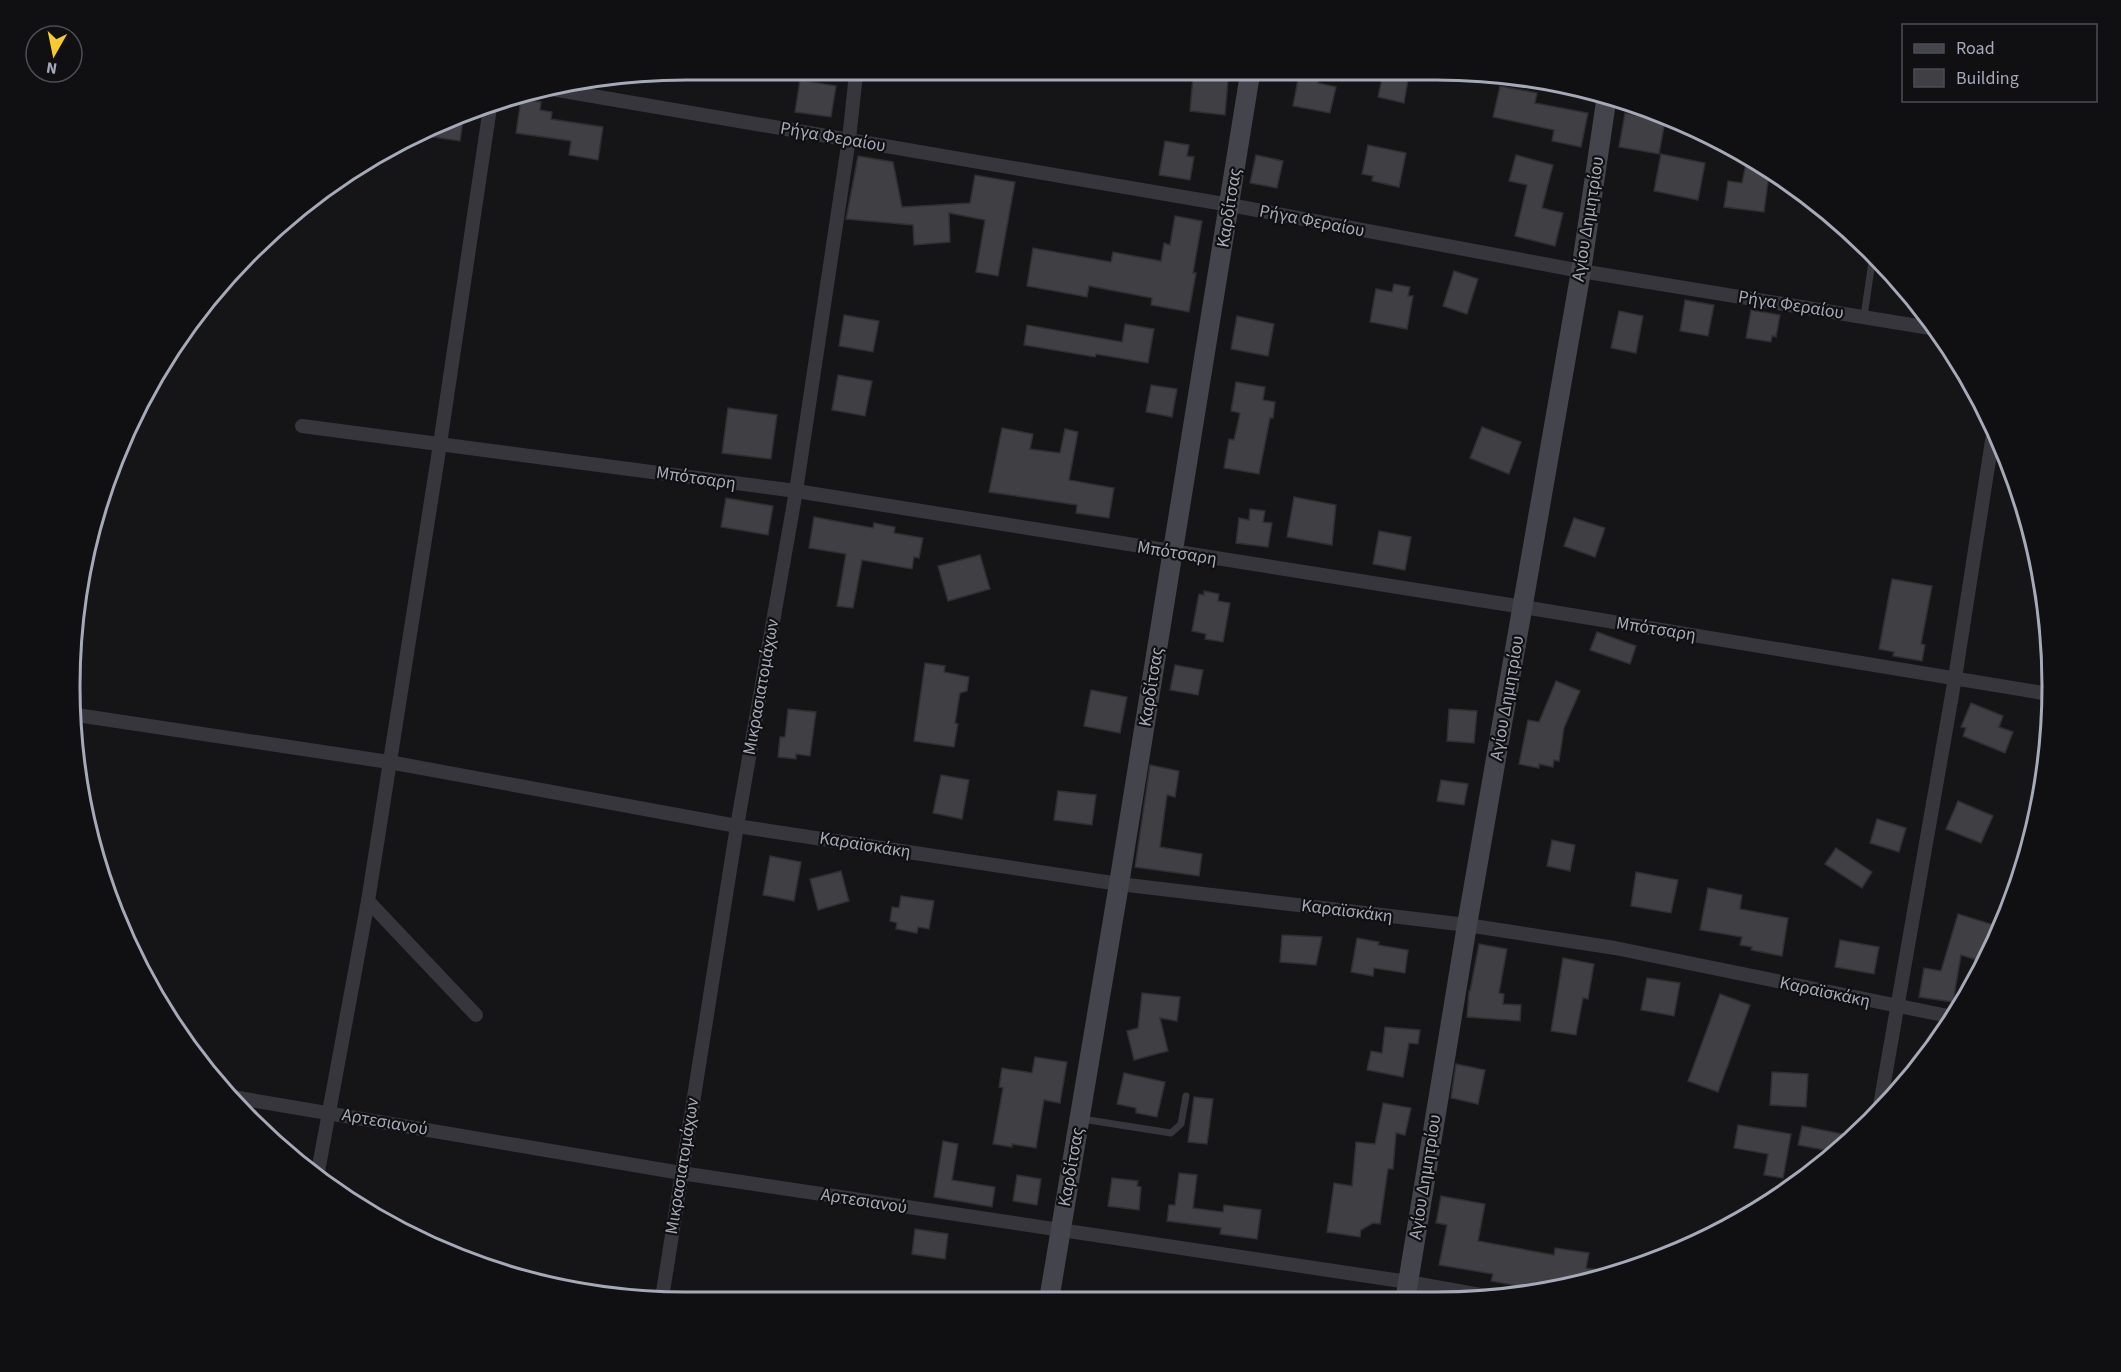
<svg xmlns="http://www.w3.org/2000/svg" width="2121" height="1372" font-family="'Source Sans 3',sans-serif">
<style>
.building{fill:#3f3f44;stroke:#2f2f33;stroke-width:1.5}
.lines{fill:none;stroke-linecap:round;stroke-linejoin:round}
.lane{stroke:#36363c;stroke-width:7}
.street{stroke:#36363c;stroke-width:14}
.secondary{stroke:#44454c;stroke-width:20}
.labels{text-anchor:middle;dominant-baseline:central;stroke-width:4.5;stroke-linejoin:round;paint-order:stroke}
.street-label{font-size:18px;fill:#a6aab8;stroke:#101012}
.rim{fill:none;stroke:#a6aab8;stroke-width:3}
</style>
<rect width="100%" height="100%" fill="#151517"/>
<g class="building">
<polygon points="1299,74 1319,74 1318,83 1336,87 1330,113 1293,106"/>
<polygon points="1383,74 1409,74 1404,103 1378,97"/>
<polygon points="1193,76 1228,80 1225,115 1190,111"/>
<polygon points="800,80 836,86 831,117 795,112"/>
<polygon points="1500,86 1537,93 1535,103 1588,113 1581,147 1552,141 1554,130 1493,117"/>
<polygon points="521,99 541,102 540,110 552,112 551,119 603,127 598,160 569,155 571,141 516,133"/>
<polygon points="1625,113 1665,121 1659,154 1619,147"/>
<polygon points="464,114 460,141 420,135"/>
<polygon points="1165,141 1189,145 1187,156 1194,157 1190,180 1159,175"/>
<polygon points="1368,145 1406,153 1399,187 1372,181 1373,176 1362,174"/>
<polygon points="1661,154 1705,163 1698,200 1654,191"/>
<polygon points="1256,155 1283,161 1277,188 1250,183"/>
<polygon points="1516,155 1553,165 1542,208 1563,213 1555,246 1515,236 1527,185 1509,181"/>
<polygon points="858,156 893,162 902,207 970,203 975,175 1015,182 998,276 976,272 985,220 949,213 950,242 914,245 913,225 846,219"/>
<polygon points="1747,159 1769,174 1764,212 1724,207 1728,181 1742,183"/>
<polygon points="1175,216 1202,221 1193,273 1196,273 1189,312 1151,305 1152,298 1089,286 1087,297 1027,286 1033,248 1111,262 1113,252 1161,261 1164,243 1170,245"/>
<polygon points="1454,271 1478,279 1467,314 1443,306"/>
<polygon points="1394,284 1410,287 1408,296 1413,296 1407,329 1370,322 1376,289 1392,292"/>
<polygon points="1685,300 1714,305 1708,336 1680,331"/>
<polygon points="1751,310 1780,315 1776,337 1772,336 1771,342 1746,338"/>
<polygon points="1619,311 1643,316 1636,353 1611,348"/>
<polygon points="844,315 879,321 873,352 839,346"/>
<polygon points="1237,316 1274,324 1268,356 1231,349"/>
<polygon points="1125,324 1154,329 1148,363 1096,354 1095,357 1024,345 1027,325 1122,342"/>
<polygon points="838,375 872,381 865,416 832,410"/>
<polygon points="1236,382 1265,387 1263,400 1275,402 1273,418 1270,418 1259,474 1224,468 1229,439 1234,440 1240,413 1231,411"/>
<polygon points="1151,385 1177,389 1172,417 1146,412"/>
<polygon points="728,408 777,415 771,459 722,453"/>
<polygon points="1482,427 1521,442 1509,474 1470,458"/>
<polygon points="1002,428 1033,434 1030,449 1060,453 1065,429 1078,432 1069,480 1114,488 1109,518 1076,513 1077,505 989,492"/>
<polygon points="1294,497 1336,505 1332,545 1287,537"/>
<polygon points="726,498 773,506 768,535 721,527"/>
<polygon points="1250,509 1265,511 1263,522 1272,523 1268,547 1236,543 1239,518 1249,520"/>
<polygon points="814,517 873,528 874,523 895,527 894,533 923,538 919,558 914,557 912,569 862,560 853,608 837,606 846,554 809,548"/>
<polygon points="1574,518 1605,528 1595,557 1564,546"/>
<polygon points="1379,531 1411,537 1405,570 1373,564"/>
<polygon points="980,555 990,589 948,601 938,566"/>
<polygon points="1892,579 1932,586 1921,644 1925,645 1922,661 1893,656 1894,652 1879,649"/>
<polygon points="1204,591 1219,594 1218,601 1230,603 1223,642 1205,639 1206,634 1192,631 1199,594 1204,595"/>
<polygon points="1597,632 1636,646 1630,664 1590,650"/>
<polygon points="925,663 945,666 944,672 969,677 967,691 960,693 955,723 958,724 954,747 914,741"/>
<polygon points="1175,665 1203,670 1198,695 1170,690"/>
<polygon points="1556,681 1580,691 1564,728 1559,761 1554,760 1553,767 1539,764 1539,768 1519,764 1528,720 1539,722"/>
<polygon points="1091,690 1127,697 1120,733 1084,726"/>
<polygon points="1971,703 2003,716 1999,727 2013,732 2005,753 1963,736 1966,728 1961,727"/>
<polygon points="788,709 816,712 810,756 796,754 796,759 778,757 780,737 785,737"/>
<polygon points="1449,709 1477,711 1474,743 1447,741"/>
<polygon points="1150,765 1179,771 1175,797 1167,795 1160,847 1202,854 1199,876 1135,867"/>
<polygon points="941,775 969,780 962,819 933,813"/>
<polygon points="1441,780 1468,784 1464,805 1437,801"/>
<polygon points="1058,791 1096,795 1092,825 1054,820"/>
<polygon points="1958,801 1993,816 1981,843 1946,829"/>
<polygon points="1877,819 1906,828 1899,852 1870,843"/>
<polygon points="1552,840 1575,845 1570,871 1547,866"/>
<polygon points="1836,848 1872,872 1862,888 1825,864"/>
<polygon points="770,856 801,862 794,901 763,895"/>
<polygon points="841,871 849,901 818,910 810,879"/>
<polygon points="1636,872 1678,880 1671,913 1631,906"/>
<polygon points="1708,888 1742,895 1740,909 1788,918 1782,956 1751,950 1752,947 1740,945 1742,937 1700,930"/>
<polygon points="901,896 934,901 929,929 918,927 917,933 896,929 897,923 890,921 892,907 899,908"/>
<polygon points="1958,914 1994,925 1983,962 1961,955 1953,1002 1919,997 1924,968 1941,971"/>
<polygon points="1282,935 1322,937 1316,965 1280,962"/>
<polygon points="1357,938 1379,942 1378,945 1408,950 1405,973 1374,968 1373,976 1351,972"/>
<polygon points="1840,940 1879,947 1874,974 1835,967"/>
<polygon points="1479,944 1507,949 1499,993 1504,994 1503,1004 1521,1005 1520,1021 1467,1017 1469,991 1470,991"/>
<polygon points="1563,958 1594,964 1588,999 1583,998 1576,1035 1551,1031"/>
<polygon points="1647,978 1680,983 1674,1016 1641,1010"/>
<polygon points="1142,993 1180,997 1177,1021 1160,1018 1168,1051 1134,1060 1127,1031 1138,1028"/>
<polygon points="1720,994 1750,1005 1718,1092 1688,1081"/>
<polygon points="1385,1027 1420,1030 1418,1044 1409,1043 1403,1077 1367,1070 1371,1051 1382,1053"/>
<polygon points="1035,1057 1067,1062 1060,1103 1044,1100 1036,1148 1012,1144 1012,1147 993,1144 1003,1088 999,1087 1002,1068 1032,1073"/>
<polygon points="1456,1064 1485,1070 1478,1104 1451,1098"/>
<polygon points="1772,1072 1808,1074 1806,1107 1770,1105"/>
<polygon points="1124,1073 1165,1082 1157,1117 1136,1113 1136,1108 1117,1104"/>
<polygon points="1194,1097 1213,1099 1207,1144 1188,1142"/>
<polygon points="1383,1103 1411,1108 1405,1135 1396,1133 1393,1169 1388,1169 1380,1224 1373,1223 1361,1230 1360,1237 1327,1232 1334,1183 1352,1186 1356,1142 1375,1144"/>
<polygon points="1738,1125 1791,1134 1783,1178 1764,1175 1768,1154 1734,1148"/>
<polygon points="1802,1126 1852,1136 1835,1152 1798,1145"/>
<polygon points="943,1141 958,1144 952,1180 995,1187 992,1207 934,1197"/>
<polygon points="1179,1173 1197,1175 1193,1208 1223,1212 1224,1205 1261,1210 1257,1239 1220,1234 1221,1228 1167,1221 1169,1205 1175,1205"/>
<polygon points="1017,1175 1041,1179 1037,1205 1013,1201"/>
<polygon points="1112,1178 1138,1181 1137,1186 1141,1187 1139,1210 1108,1206"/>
<polygon points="1441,1196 1485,1204 1478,1241 1554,1255 1555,1248 1589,1253 1586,1268 1618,1273 1594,1282 1566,1287 1536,1282 1534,1289 1491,1281 1493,1274 1439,1265 1447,1225 1436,1223"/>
<polygon points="915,1229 948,1234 945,1259 912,1254"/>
</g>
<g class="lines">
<g class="lane">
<polyline points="1864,316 1872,262 1871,254"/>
<polyline points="1082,1119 1171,1133 1181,1124 1186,1096"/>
</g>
<g class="street">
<polyline points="546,88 1230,205 1581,271 1936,329"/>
<polyline points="302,426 796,491 1523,607 2049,694"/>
<polyline points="70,698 76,616"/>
<polyline points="70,714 389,762 737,826 1119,884 1467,925 1615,948 1953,1017"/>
<polyline points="368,901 476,1015"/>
<polyline points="233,1097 681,1173 1408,1282 1497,1298"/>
<polyline points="1879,1111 1955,678 1994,428"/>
<polyline points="317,1177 368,901 440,444 491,101"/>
<polyline points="662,1298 737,826 796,491 849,139 856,74"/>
</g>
<g class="secondary">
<polyline points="1049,1300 1119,884 1250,74"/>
<polyline points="1405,1301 1467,925 1581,271 1607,95"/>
</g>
</g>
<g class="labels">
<g class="street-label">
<text transform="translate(833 137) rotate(10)">Ρήγα Φεραίου</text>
<text transform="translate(1229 208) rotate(-81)">Καρδίτσας</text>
<text transform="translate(1588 219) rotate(-81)">Αγίου Δημητρίου</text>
<text transform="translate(1312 221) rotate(11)">Ρήγα Φεραίου</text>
<text transform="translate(1791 305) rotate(9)">Ρήγα Φεραίου</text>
<text transform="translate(696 478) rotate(8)">Μπότσαρη</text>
<text transform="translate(1177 553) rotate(9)">Μπότσαρη</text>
<text transform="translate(1656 629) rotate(9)">Μπότσαρη</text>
<text transform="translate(761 687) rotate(-80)">Μικρασιατομάχων</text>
<text transform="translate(1151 687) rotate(-81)">Καρδίτσας</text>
<text transform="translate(1507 698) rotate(-80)">Αγίου Δημητρίου</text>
<text transform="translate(865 845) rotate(9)">Καραϊσκάκη</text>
<text transform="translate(1347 911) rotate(7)">Καραϊσκάκη</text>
<text transform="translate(1825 992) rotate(12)">Καραϊσκάκη</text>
<text transform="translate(385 1122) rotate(10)">Αρτεσιανού</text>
<text transform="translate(682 1166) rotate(-81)">Μικρασιατομάχων</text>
<text transform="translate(1071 1167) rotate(-80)">Καρδίτσας</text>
<text transform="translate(1425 1177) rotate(-81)">Αγίου Δημητρίου</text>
<text transform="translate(864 1201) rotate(9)">Αρτεσιανού</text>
</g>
</g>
<path d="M0 0H2121V1372H0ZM686 80H1436A606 606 0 0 1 2042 686V686A606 606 0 0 1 1436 1292H686A606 606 0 0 1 80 686V686A606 606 0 0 1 686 80Z" fill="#101012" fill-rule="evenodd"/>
<path class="rim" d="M686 80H1436A606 606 0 0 1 2042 686V686A606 606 0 0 1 1436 1292H686A606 606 0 0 1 80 686V686A606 606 0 0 1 686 80Z"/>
<rect x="1902" y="24" width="195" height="78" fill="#101012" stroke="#4c4e54" stroke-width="1.5"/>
<rect x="1914" y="44" width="30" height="9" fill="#44454c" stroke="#4c4e54" stroke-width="1.5"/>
<text x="1956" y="54" font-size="18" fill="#a6aab8">Road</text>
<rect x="1914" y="69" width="30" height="18" fill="#3f3f44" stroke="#4c4e54" stroke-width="1.5"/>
<text x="1956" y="84" font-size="18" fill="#a6aab8">Building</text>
<g transform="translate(54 54) rotate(189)"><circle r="28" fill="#101012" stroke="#4c4e54" stroke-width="1.5"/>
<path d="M0-4.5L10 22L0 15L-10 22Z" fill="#f8ca2c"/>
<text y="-9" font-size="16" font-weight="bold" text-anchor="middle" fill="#a6aab8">N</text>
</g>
</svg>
